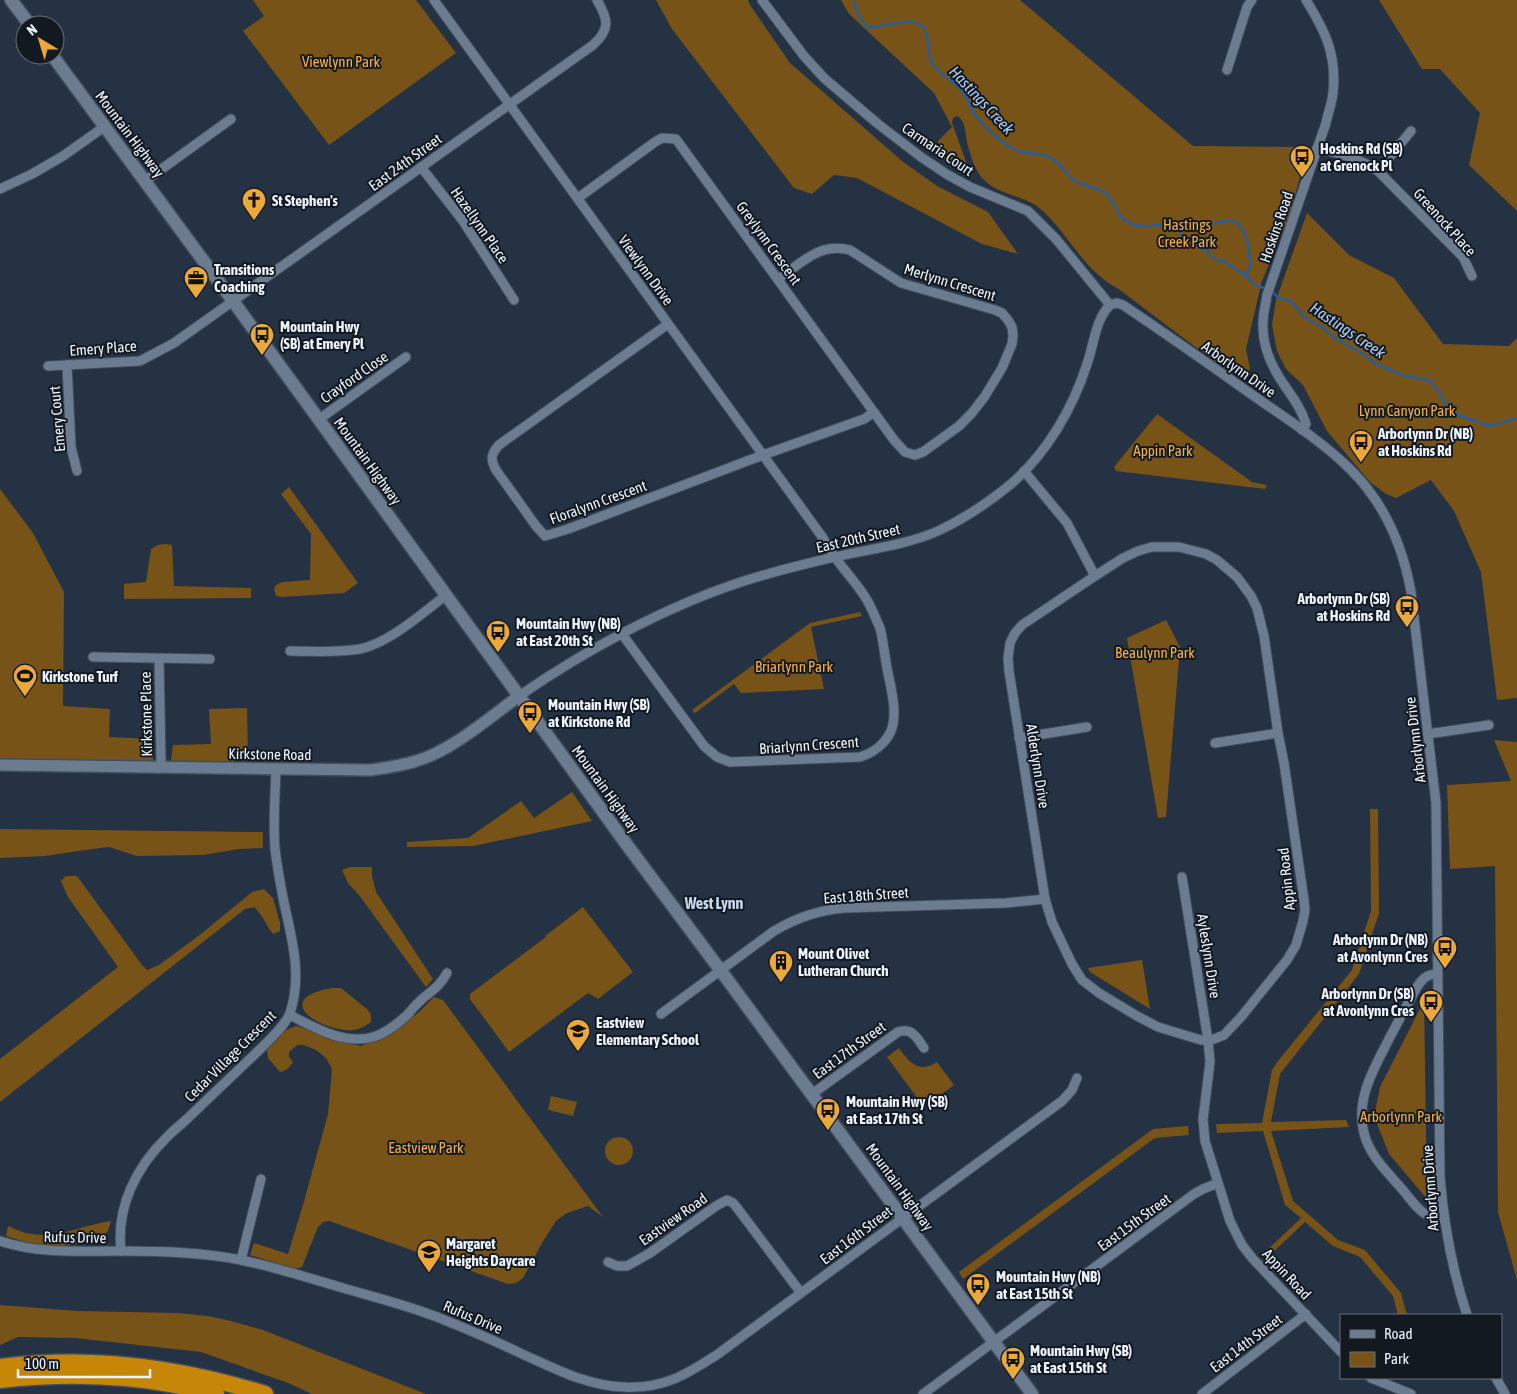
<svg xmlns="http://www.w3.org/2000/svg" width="1517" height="1394" font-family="'Asap Condensed',sans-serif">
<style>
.green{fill:#775317}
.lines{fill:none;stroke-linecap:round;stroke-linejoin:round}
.stream{stroke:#295e9d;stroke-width:2.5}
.minor-casing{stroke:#424e5c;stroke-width:11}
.tertiary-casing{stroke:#424e5c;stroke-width:14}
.secondary-casing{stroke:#424e5c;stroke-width:15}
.motorway-casing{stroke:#424e5c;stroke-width:19}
.minor{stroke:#6c7c90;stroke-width:9}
.tertiary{stroke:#6c7c90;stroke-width:11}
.secondary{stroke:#6c7c90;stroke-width:12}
.motorway{stroke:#c68608;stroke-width:16}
.labels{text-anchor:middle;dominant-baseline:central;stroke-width:4;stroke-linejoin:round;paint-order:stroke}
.park-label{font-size:15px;fill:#f7b142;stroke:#131921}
.street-label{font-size:15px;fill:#edf4fd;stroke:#131921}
.poi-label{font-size:15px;font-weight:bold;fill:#edf4fd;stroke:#131921;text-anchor:start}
.water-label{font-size:16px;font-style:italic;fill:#b2cef2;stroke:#131921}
.neighbourhood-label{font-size:16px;font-weight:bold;fill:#c7d8ef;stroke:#131921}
</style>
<rect width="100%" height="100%" fill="#243243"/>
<g class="green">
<polygon points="253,0 416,0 456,53 329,145 243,31 264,16"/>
<polygon points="656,0 748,0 750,5 790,63 902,161 937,186 988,212 1018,254 982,244 857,178 834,175 812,194 794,188 672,29"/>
<path d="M 841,0 L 1020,0 L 1193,146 L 1308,147 L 1290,214 L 1262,281 L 1246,349 L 1250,369 L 1245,378 C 1233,371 1220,365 1209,357 C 1180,336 1152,314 1124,293 C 1117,287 1108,284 1102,278 C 1077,258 1063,227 1038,207 C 1023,196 998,194 984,180 C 976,172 971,158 968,146 C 965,136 967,122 957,116 L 953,118 L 952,123 L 972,178 L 942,158 L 938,141 L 952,127 L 934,93 L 849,14 Z"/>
<polygon points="1379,0 1517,0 1517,211 1469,165 1480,113 1440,69 1422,69"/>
<polygon points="1307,213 1349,255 1394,278 1443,344 1509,346 1517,338 1517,698 1497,700 1481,572 1454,511 1431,480 1396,498 1386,494 1370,482 1327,431 1303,385 1286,369 1277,351 1272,325 1276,300"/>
<polygon points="1157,414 1252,482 1267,485 1265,489 1116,471 1114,467"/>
<polygon points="289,487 358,583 344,593 282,597 276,596 274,589 276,585 283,582 310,580 311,534 281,494"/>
<polygon points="0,489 33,533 64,592 63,706 110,709 109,737 153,739 153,761 0,759"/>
<polygon points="165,544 172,545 174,586 251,588 251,598 124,599 124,584 146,582 151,549 158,545"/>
<polygon points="860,612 862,616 811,627 824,689 741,693 734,684 695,713 692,710 810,623"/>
<polygon points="1166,620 1180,647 1166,817 1158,818 1127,638"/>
<polygon points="247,708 248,761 171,761 173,745 211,744 209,709"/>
<polygon points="1494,740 1517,742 1517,1280 1498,1212 1495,866 1450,869 1447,784 1448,785 1511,781"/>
<polygon points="572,792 592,821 473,846 407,847 407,842 468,838 521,801 534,818"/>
<polygon points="1370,809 1378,809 1379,913 1359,974 1280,1074 1271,1122 1346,1120 1349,1127 1271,1131 1293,1201 1338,1240 1365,1250 1401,1293 1407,1315 1398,1315 1393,1296 1360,1257 1333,1246 1305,1222 1269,1256 1265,1252 1301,1218 1285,1205 1263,1131 1217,1133 1216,1124 1262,1123 1272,1070 1278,1061 1352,970 1371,911"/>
<polygon points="0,829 263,832 263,848 239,849 203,855 137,856 109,847 85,850 46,856 0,858"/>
<polygon points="350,867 372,867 372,876 376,892 433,979 426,987 359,895 348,883 342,870"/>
<path d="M 66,876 L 77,876 L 142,965 L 147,970 L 159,965 L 201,934 L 252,892 L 264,889 L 273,898 L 280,923 L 280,931 L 273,934 C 266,925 262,914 254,907 L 245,909 L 0,1102 L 0,1059 L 118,967 L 68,897 L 61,881 Z"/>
<polygon points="583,907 633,972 598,999 588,993 509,1052 470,999 470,994 546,937 545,936"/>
<polygon points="1142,960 1150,1009 1090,972 1088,968"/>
<path d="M 332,988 L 341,988 L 368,1010 L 371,1015 L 371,1022 C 365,1026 361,1029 353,1030 C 325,1033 267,1000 332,988 Z"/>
<path d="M 434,997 L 443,1000 L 603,1217 L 588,1206 L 567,1213 L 556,1221 L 542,1243 L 523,1278 L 516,1283 L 508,1284 L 329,1221 L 323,1222 L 318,1227 L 302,1267 L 294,1269 L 250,1255 L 254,1243 L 288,1254 L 303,1205 L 328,1114 L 332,1069 L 326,1058 L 316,1050 L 304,1045 L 297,1045 L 289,1052 L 289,1057 L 293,1062 C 289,1068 286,1071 280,1072 L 268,1058 L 267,1050 L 273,1040 L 284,1031 L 296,1026 L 317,1031 L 336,1040 L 361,1046 L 376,1039 L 411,1018 L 418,1013 Z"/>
<polygon points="1424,1001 1427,1199 1389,1154 1374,1116 1380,1087"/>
<path d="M 899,1048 C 909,1062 918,1074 937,1062 L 954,1085 L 924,1107 L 887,1057 Z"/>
<polygon points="551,1096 577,1102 573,1116 548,1110"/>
<polygon points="1188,1126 1189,1135 1155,1138 963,1279 959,1272 1153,1129"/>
<circle cx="619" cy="1151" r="14"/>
<path d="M 111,1221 L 108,1231 L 96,1241 L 64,1246 L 38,1246 L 6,1236 L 8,1226 C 14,1228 20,1232 27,1233 C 55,1240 83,1225 111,1221 Z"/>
<polygon points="0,1305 77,1311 178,1313 208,1316 231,1321 263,1330 426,1394 312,1394 288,1383 201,1352 75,1338 18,1337 0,1345"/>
</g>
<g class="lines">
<g class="stream">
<path d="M 854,0 C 856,11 859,19 867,27 C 881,29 912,15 922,26 C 931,35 925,54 934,66 C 942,75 954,81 962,91 C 967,97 969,105 973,112 C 983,127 1000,141 1015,150 C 1025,155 1039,152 1049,157 C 1060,162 1065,172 1074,180 C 1081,185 1096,187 1105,193 C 1117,202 1115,218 1132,224 C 1145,229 1160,224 1173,224 L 1183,236 L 1192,239 L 1201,249 L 1207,251 L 1211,256 L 1219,261 L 1224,261 L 1246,276 L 1254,284 L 1273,292 L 1277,297 L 1290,301 L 1295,305 L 1304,317 L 1323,328 L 1335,338 L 1363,354 L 1376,364 L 1405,376 L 1429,380 L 1440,393 L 1443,400 L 1458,415 L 1490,426 L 1517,418"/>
<polyline points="1175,224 1189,222 1197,225 1203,225 1231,220 1238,223 1244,232 1249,247 1249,255 1251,263 1246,276"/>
</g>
<defs>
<g id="minor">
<path d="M 434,0 L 823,538 C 834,561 854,578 867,600 C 872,609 876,619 880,628 C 883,639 884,651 886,662 C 889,683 899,710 891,731 C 885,744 873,753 860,757 L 730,762 L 717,757 L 704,746 L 622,634"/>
<polyline points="762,0 804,56 824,78 878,124 921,157 948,175 970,187 1028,211 1056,239 1110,305"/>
<polyline points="1227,70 1247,7 1252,0"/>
<path d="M 1317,148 C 1339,154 1360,158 1378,171 L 1463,257 L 1472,276"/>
<polyline points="421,167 463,221 514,300"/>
<polyline points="1378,171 1411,131"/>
<polyline points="145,181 231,119"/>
<polyline points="0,189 32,174 63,156 104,127"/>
<path d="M 578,198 L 655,142 L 662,138 L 676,139 L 894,440 L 905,452 L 915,455 L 923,452 L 959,426 L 972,413 L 985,396 L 1002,368 L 1012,344 L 1013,335 L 1012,327 L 1008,320 L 1002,313 L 995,310 L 901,283 L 850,250 C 819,242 802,263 778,279"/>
<path d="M 1110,305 L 1117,303 L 1123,305 C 1166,334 1209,364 1251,394 C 1285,418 1322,441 1351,470 C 1384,503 1403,547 1411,592 L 1436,803 L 1440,1177 C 1444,1224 1452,1270 1467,1315"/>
<path d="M 668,324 L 499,445 C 491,454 490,459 496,470 L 536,526 L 545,536 L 568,529 L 763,455 L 864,419 L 874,412"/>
<polyline points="67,365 71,447 77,471"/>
<path d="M 48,366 L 140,361 L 174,343 L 593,45 C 611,29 608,19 597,0"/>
<polyline points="318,420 406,357"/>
<path d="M 1302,430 L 1306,424 C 1300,405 1289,393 1279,377 C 1269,361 1262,341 1263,322 C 1263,313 1266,304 1267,295 L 1326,123 C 1328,113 1332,103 1333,93 C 1337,54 1325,31 1306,0"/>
<polyline points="1024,471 1067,523 1095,576 1022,625 1015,633 1010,643 1008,658 1009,671 1045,899 1052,922 1072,964 1082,980 1099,993 1137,1016 1158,1027 1201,1040 1214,1039 1224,1035 1241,1017 1287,960 1296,945 1303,921 1305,910 1304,900 1284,763 1278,733 1264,636 1257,608 1251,596 1237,577 1217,560 1206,554 1179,547 1152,547 1138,551 1123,558 1095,576"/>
<path d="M 290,651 C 312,651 337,653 360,649 C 389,643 421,614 445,596"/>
<polyline points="93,657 210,659"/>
<polyline points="159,659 161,760 159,768"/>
<path d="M 519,696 C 584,651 665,607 741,582 C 772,572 804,564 835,557 C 870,549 906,545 938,531 C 964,519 989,502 1011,484 C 1047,453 1073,408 1087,364 C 1094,345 1095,320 1110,305"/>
<polyline points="1428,734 1489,725"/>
<polyline points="1019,738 1087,727"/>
<polyline points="1215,743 1278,733"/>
<polyline points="1182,877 1208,1040 1210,1062 1203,1119 1205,1141 1230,1221 1242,1245 1253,1259 1341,1352"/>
<path d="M 1438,974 C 1427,974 1423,978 1417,987 C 1408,1003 1399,1020 1390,1037 C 1375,1067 1355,1098 1364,1133 C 1369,1155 1388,1173 1402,1189 C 1414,1203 1423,1220 1443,1218"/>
<path d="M 661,1014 L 774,931 C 796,918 818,910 844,908 L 1006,903 L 1045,899"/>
<path d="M 290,1015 C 315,1028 344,1045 373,1037 C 384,1034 397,1024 405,1017 C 410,1013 413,1007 418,1003 C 429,992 439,988 447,973"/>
<path d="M 812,1094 L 898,1032 C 912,1027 917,1038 924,1048"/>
<path d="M 0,1241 C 39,1254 79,1251 120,1251 C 160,1251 201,1252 241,1260 C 275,1267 309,1278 343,1288 C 374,1297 406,1305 437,1317 C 465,1328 493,1340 520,1353 C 554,1368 586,1386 624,1387 C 663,1389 686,1375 718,1354 L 1062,1101 L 1072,1090 L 1077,1078"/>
<path d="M 121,1251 C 116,1207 136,1167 168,1136 C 175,1129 183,1123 190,1116 C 211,1096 232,1076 253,1056 C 264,1045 285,1027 290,1013 C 303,974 291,936 283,898 C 280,882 277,865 275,849 C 273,823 275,796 276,770"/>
<polyline points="241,1260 261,1179"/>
<polyline points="608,1262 617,1266 627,1266 650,1253 716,1206 727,1200 733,1203 738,1209 801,1293"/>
<polyline points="1371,1378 1411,1394"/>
<polyline points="1496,1378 1505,1394"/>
<polyline points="923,1394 1194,1194 1203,1189 1218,1183"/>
<polyline points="1202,1394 1306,1314"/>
</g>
<path id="tertiary" d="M 0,765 L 370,770 C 385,768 401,766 416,761 C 451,751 489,718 519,696"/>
<g id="secondary">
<polyline points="11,0 30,25"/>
<polyline points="52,55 233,301 627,845 721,971 1032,1394"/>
</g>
<g id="motorway">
<path d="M 0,1367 C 90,1355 178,1367 265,1394"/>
<path d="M 0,1380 C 72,1372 145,1375 216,1394"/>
</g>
</defs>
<use href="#minor" class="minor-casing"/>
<use href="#tertiary" class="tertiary-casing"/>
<use href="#secondary" class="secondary-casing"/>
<use href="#motorway" class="motorway-casing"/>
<use href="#minor" class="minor"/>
<use href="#tertiary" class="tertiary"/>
<use href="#secondary" class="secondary"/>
<use href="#motorway" class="motorway"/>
</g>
<defs>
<symbol id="bus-pin" viewBox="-11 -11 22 30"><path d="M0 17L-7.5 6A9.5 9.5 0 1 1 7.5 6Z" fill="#eca93b" stroke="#131921"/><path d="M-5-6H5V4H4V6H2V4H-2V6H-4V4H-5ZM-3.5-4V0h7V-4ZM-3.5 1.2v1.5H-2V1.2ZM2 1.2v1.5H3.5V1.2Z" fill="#111"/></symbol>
<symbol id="church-pin" viewBox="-11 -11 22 30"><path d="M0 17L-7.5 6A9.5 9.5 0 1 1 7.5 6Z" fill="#eca93b" stroke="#131921"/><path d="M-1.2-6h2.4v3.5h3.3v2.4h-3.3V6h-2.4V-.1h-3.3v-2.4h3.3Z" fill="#111"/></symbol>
<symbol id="office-pin" viewBox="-11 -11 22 30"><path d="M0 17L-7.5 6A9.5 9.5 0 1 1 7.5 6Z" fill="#eca93b" stroke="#131921"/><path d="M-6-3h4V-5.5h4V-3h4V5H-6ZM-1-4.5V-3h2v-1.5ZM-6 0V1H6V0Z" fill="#111"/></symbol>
<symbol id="stadium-pin" viewBox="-11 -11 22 30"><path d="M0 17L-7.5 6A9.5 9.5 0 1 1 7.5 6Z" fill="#eca93b" stroke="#131921"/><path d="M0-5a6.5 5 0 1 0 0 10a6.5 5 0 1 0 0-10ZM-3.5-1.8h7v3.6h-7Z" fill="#111"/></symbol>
<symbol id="building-pin" viewBox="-11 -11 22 30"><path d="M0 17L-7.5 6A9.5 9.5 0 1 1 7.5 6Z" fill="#eca93b" stroke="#131921"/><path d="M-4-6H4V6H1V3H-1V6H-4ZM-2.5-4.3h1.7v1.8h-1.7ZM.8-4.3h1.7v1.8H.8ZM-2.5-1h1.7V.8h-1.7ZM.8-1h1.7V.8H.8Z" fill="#111"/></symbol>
<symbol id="school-pin" viewBox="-11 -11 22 30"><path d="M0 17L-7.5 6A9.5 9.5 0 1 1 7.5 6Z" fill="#eca93b" stroke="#131921"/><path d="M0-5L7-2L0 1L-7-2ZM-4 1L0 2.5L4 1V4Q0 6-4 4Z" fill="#111"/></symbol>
</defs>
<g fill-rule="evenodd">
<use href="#bus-pin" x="1288" y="143" width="28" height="38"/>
<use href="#church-pin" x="240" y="186" width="28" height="38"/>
<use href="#office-pin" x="182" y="264" width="28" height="38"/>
<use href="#bus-pin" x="248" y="321" width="28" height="38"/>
<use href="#bus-pin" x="1347" y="428" width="28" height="38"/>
<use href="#bus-pin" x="1393" y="593" width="28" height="38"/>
<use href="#bus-pin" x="484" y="618" width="28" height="38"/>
<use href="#stadium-pin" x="11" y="662" width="28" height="38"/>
<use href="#bus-pin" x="516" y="699" width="28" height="38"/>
<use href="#bus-pin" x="1431" y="934" width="28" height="38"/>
<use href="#building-pin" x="767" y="948" width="28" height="38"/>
<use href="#bus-pin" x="1417" y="988" width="28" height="38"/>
<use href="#school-pin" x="564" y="1017" width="28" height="38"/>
<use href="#bus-pin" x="814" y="1096" width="28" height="38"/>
<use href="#school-pin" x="415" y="1238" width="28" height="38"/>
<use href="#bus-pin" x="964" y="1271" width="28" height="38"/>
<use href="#bus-pin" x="999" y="1345" width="28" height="38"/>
</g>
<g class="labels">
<g class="park-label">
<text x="341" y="61">Viewlynn Park</text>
<text x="1187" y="224">Hastings<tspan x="1187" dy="17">Creek Park</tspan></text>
<text x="1407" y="410">Lynn Canyon Park</text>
<text x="1163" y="450">Appin Park</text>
<text x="1155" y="652">Beaulynn Park</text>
<text x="794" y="666">Briarlynn Park</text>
<text x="1401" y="1116">Arborlynn Park</text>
<text x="426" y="1147">Eastview Park</text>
</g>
<g class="street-label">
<text transform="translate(130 134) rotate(53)">Mountain Highway</text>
<text transform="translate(938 149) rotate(34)">Carmaria Court</text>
<text transform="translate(405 162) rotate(-36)">East 24th Street</text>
<text transform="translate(1445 222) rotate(48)">Greenock Place</text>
<text transform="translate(480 225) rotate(55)">Hazellynn Place</text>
<text transform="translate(1276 227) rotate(-71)">Hoskins Road</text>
<text transform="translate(769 243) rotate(54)">Greylynn Crescent</text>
<text transform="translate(646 270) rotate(54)">Viewlynn Drive</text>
<text transform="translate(950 282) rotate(17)">Merlynn Crescent</text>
<text transform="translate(103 348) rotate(-4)">Emery Place</text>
<text transform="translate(1239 369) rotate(35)">Arborlynn Drive</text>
<text transform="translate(354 377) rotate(-35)">Crayford Close</text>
<text transform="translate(57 419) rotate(-95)">Emery Court</text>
<text transform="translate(368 461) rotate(54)">Mountain Highway</text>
<text transform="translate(598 502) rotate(-20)">Floralynn Crescent</text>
<text transform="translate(858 538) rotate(-13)">East 20th Street</text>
<text transform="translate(146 714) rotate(-91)">Kirkstone Place</text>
<text transform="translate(1415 740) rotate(-97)">Arborlynn Drive</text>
<text transform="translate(809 745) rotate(-4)">Briarlynn Crescent</text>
<text transform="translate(270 754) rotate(1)">Kirkstone Road</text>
<text transform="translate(1038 766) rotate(81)">Alderlynn Drive</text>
<text transform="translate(606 789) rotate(54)">Mountain Highway</text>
<text transform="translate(1286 879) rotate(-96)">Appin Road</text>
<text transform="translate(866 895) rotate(-4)">East 18th Street</text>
<text transform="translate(1209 956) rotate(81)">Ayleslynn Drive</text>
<text transform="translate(849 1050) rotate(-36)">East 17th Street</text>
<text transform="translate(230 1056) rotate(-45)">Cedar Village Crescent</text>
<text transform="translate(900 1187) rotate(54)">Mountain Highway</text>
<text transform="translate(1430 1188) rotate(-94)">Arborlynn Drive</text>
<text transform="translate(673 1219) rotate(-35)">Eastview Road</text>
<text transform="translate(1134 1222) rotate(-36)">East 15th Street</text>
<text transform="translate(856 1235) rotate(-37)">East 16th Street</text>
<text transform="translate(75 1237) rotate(1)">Rufus Drive</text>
<text transform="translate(1287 1274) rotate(47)">Appin Road</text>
<text transform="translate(473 1317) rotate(23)">Rufus Drive</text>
<text transform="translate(1246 1343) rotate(-37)">East 14th Street</text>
</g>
<g class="poi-label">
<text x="1320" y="148">Hoskins Rd (SB)<tspan x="1320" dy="17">at Grenock Pl</tspan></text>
<text x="272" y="200">St Stephen's</text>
<text x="214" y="269">Transitions<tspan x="214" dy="17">Coaching</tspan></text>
<text x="280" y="326">Mountain Hwy<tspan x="280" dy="17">(SB) at Emery Pl</tspan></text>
<text x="1378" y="433">Arborlynn Dr (NB)<tspan x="1378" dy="17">at Hoskins Rd</tspan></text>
<text x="1390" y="598" text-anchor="end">Arborlynn Dr (SB)<tspan x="1390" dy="17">at Hoskins Rd</tspan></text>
<text x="516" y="623">Mountain Hwy (NB)<tspan x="516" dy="17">at East 20th St</tspan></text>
<text x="42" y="676">Kirkstone Turf</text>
<text x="548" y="704">Mountain Hwy (SB)<tspan x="548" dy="17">at Kirkstone Rd</tspan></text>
<text x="1428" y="939" text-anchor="end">Arborlynn Dr (NB)<tspan x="1428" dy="17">at Avonlynn Cres</tspan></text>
<text x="798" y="953">Mount Olivet<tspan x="798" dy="17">Lutheran Church</tspan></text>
<text x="1414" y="993" text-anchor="end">Arborlynn Dr (SB)<tspan x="1414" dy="17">at Avonlynn Cres</tspan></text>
<text x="596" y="1022">Eastview<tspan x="596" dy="17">Elementary School</tspan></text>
<text x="846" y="1101">Mountain Hwy (SB)<tspan x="846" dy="17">at East 17th St</tspan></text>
<text x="446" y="1243">Margaret<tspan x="446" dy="17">Heights Daycare</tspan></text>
<text x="996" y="1276">Mountain Hwy (NB)<tspan x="996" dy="17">at East 15th St</tspan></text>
<text x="1030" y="1350">Mountain Hwy (SB)<tspan x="1030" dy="17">at East 15th St</tspan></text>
</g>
<g class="water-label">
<text transform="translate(982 100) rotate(47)">Hastings Creek</text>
<text transform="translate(1348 330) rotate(34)">Hastings Creek</text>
</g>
<g class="neighbourhood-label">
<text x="714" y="903">West Lynn</text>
</g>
</g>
<rect x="1340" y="1314" width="162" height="65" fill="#131921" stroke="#6a7179"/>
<rect x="1350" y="1330" width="25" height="8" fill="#6c7c90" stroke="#6a7179"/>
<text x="1384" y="1339" font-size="15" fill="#edf4fd">Road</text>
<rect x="1350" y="1352" width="25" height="15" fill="#775317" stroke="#6a7179"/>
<text x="1384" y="1364" font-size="15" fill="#edf4fd">Park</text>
<g transform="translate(40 40) rotate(322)"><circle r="24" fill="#131921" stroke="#6a7179"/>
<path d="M0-4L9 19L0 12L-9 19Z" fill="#eca93b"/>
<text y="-8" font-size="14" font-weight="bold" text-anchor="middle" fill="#edf4fd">N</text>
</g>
<path d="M18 1369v8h132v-8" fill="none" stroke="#edf4fd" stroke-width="2.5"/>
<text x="25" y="1369" font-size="15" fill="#edf4fd" stroke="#131921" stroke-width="4" paint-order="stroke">100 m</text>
</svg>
